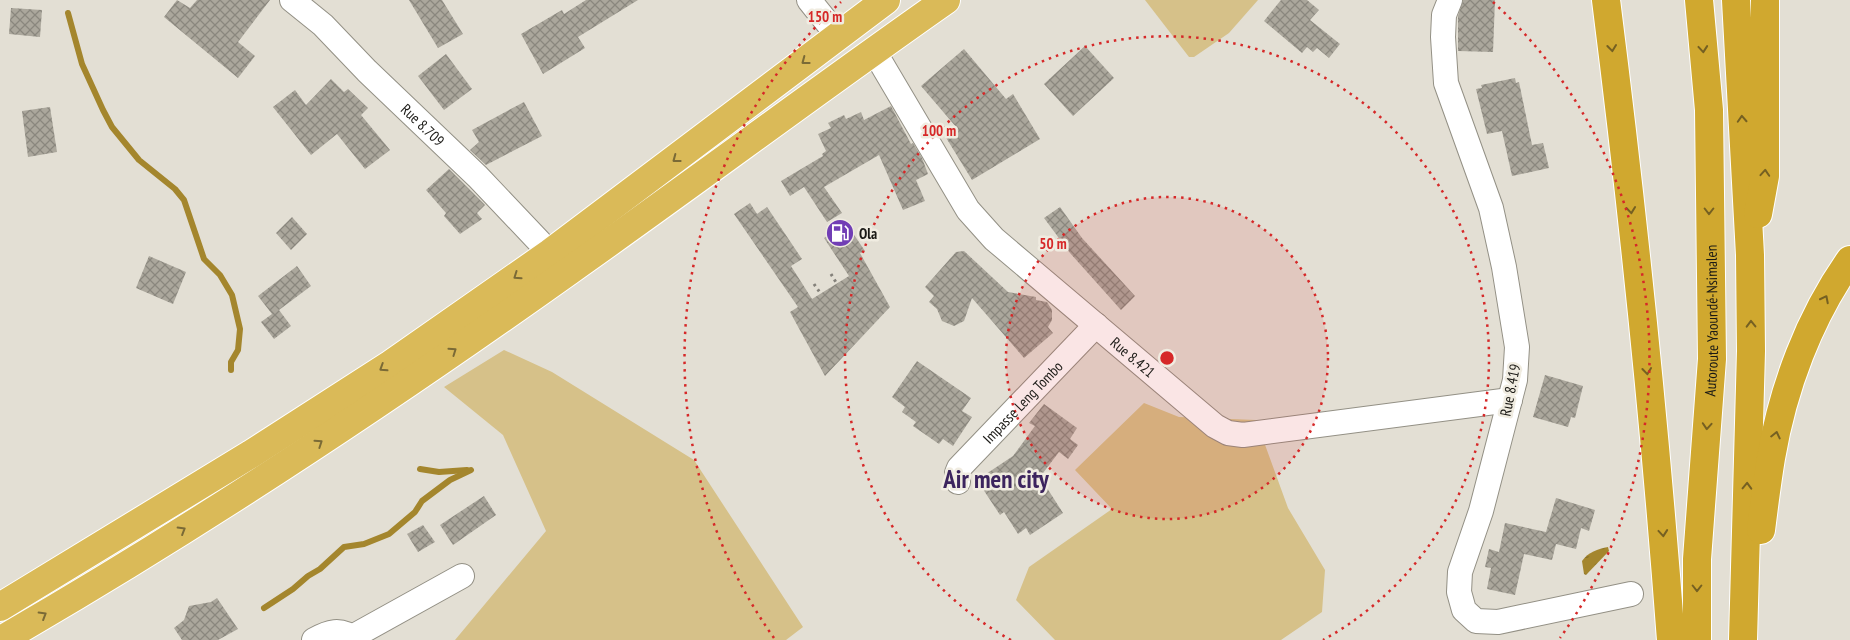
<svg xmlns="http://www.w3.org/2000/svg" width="1850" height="640" font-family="'PT Sans Narrow',sans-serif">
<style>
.green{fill:#d6c189}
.water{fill:url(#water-ripples)}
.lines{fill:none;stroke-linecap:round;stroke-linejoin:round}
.stream{stroke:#a4862d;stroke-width:6}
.building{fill:url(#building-cross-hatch)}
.minor-casing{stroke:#939085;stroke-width:26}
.trunk-casing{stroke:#fff;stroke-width:30}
.motorway-casing{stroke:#fff;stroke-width:30}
.path{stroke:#84817a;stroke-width:3;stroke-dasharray:2.5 4;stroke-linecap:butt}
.minor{stroke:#fff;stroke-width:24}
.trunk{stroke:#daba58;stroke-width:28}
.motorway{stroke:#d0a82f;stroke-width:28}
.oneway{stroke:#756022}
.oneway2{stroke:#7a6a36}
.ring{fill:none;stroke:#d62828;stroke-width:2.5;stroke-dasharray:2.5 5}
.labels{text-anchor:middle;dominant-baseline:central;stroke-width:5;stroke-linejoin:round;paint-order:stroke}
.street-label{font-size:15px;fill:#1a1915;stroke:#f0ece1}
.poi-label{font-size:15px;font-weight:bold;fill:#1a1915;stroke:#f0ece1;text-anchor:start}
.town-label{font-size:25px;font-weight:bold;fill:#3c245e;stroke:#f0ece1}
.centre{fill:#d62828;stroke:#f0ece1;stroke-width:2.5}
.ring-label{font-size:15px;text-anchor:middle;font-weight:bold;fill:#d62828;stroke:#f0ece1;stroke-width:5;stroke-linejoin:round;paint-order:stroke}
</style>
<defs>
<pattern id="water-ripples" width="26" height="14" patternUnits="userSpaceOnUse" patternTransform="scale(1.25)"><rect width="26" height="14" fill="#a4862d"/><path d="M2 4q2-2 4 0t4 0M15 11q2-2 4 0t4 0" fill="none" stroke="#856d25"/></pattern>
<pattern id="building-cross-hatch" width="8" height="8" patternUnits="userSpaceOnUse" patternTransform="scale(1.25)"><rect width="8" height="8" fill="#aba79c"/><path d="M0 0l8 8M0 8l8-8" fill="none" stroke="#8a877e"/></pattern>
</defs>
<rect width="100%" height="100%" fill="#e3dfd4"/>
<g class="green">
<polygon points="1145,0 1258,0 1229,33 1194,57 1189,57"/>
<polygon points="504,350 552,372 694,460 803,627 786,640 455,640 546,531 503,435 444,387"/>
<polygon points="1144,403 1179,417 1256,420 1288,508 1325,570 1322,612 1281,640 1055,640 1016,600 1029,567 1112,509 1075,470"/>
</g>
<path class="water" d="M 1608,547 L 1609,551 L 1586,575 L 1584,574 L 1582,561 C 1588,552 1598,549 1608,547 Z"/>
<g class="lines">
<g class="stream">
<polyline points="68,13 82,64 103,110 112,127 139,160 175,189 184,200 204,259 220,275 232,295 240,329 238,350 231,362 231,370"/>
<polyline points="420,469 439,472 467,470"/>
<polyline points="264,608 293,589 308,576 320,569 344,547 364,544 389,534 415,512 422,501 450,480 471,470"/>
</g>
</g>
<g class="building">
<polygon points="177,0 190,8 197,0 270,0 238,42 255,56 238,78 164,17"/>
<polygon points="409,0 442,0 463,34 438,48"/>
<polygon points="586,0 638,0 578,37 585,48 543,74 521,34 562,10 564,14"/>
<polygon points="1281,0 1307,0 1319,10 1310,20 1340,44 1329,58 1317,48 1313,52 1307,47 1302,53 1264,21"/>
<polygon points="1463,0 1495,0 1493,52 1458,51 1458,16"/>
<polygon points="11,8 42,10 40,37 9,34"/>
<polygon points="1085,46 1114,78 1073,116 1044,84"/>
<polygon points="964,49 1006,99 1013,94 1040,139 972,180 945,136 957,128 921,86"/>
<polygon points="446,54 472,89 444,110 418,76"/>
<polygon points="1515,78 1516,83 1519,82 1532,145 1543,143 1549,168 1512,176 1502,131 1487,134 1476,89 1482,88 1481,85"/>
<polygon points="331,79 344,92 348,89 368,108 361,115 390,150 365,169 337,134 311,155 273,107 295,90 306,105"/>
<polygon points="524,102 542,136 486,165 470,150 479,142 472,130"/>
<polygon points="891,106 911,144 913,143 922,158 928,174 916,180 925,201 903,210 879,155 824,187 842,213 827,222 804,187 790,196 781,181 823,156 822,154 826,151 818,134 831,128 828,123 844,115 846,119 861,112 864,120"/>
<polygon points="50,107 57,152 28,157 22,111"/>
<polygon points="449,169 485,205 477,213 482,219 460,234 444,216 446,213 426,190"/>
<polygon points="750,203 757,214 767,207 802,259 791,266 812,299 849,276 824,238 846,223 865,251 860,253 890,307 825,376 790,312 798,307 734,214"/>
<polygon points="1060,207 1082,238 1135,296 1121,310 1070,253 1044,218"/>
<polygon points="292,217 307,234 291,250 276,233"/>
<polygon points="964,251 1008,292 1036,297 1036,300 1047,302 1052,310 1052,320 1048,327 1053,333 1024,358 972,298 964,321 954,326 942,321 937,309 929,302 934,296 925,287 956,252"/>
<polygon points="149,256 186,272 173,304 136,288"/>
<polygon points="297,266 311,286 279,310 291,326 274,339 261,322 272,314 258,296"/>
<polygon points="917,361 971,398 962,411 972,417 953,446 943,439 939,444 913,426 916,422 902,412 905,407 892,397"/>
<polygon points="1545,375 1583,386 1575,418 1571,417 1568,427 1533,417"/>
<polygon points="1044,404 1077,428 1070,439 1078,445 1068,459 1059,452 1040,477 1063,513 1030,535 1026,528 1018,534 1004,512 1000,515 977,480 1013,456 1035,426 1029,423"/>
<polygon points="484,496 496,515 453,545 440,525"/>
<polygon points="1556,498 1595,510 1589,531 1581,528 1576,549 1556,544 1552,560 1524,554 1515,595 1487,589 1491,568 1485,567 1489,549 1499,552 1505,523 1546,532"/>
<polygon points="423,525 435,542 418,552 407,534"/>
<polygon points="217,598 238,629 218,640 182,640 174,628 184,620 189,606 211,602"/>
</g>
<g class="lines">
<defs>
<g id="minor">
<path id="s1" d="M 292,0 L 323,25 L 367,71 L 478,177 L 550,253"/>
<polyline points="809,0 838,36"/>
<polyline points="1450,0 1444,15 1443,37 1446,83 1491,208 1504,267 1517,347 1515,380 1481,511 1460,572 1459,592 1464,610 1476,621 1498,622 1631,594"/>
<path id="s2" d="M 874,51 L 968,210 L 994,239 L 1215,426 L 1228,433 L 1243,435 L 1510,400"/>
<path id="s3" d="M 958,482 L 957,473 L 959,468 L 1096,325"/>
<polyline points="352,637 462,576"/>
<path d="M 314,640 C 328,632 341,627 355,640"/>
</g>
<g id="trunk">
<polyline points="0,607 251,454 391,364 550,253 886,0"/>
<path d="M 1,640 C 197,527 385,402 569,271 C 695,182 819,89 946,0"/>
</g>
<g id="motorway">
<path d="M 1606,0 C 1633,213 1655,426 1671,640"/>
<polyline points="1736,0 1750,255 1751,351 1743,640"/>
<polyline points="1758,214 1765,176 1765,0"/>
<path d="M 1761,530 C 1764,506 1767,482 1771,458 C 1783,388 1809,318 1850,260"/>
<path id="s4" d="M 1697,640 L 1697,559 L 1712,359 L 1709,110 L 1699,0"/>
</g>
</defs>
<use href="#minor" class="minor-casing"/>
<use href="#trunk" class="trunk-casing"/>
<use href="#motorway" class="motorway-casing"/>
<g class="path">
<polyline points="831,274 837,284"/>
<polyline points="814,284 821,294"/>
</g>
<use href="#minor" class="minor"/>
<use href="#trunk" class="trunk"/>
<use href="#motorway" class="motorway"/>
</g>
<defs><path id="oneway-chevron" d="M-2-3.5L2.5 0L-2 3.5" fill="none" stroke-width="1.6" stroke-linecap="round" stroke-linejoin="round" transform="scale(1.25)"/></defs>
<g class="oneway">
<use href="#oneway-chevron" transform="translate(1612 48) rotate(83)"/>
<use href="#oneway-chevron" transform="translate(1703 49) rotate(85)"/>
<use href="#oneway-chevron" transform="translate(1742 119) rotate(-93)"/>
<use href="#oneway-chevron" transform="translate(1765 173) rotate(-86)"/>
<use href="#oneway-chevron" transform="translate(1631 210) rotate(84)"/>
<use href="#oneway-chevron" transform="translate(1709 211) rotate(90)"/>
<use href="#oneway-chevron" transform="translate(1825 299) rotate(-63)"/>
<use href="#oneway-chevron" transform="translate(1751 324) rotate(-91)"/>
<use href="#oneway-chevron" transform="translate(1647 371) rotate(84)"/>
<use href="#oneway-chevron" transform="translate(1707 426) rotate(94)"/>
<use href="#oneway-chevron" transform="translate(1776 435) rotate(-77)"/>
<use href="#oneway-chevron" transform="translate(1747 486) rotate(-88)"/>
<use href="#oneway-chevron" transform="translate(1663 533) rotate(85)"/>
<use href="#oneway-chevron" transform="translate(1697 588) rotate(90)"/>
</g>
<g class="oneway2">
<use href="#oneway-chevron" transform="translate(805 61) rotate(143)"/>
<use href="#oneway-chevron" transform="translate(676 159) rotate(143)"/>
<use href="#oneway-chevron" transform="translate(517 276) rotate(145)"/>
<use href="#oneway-chevron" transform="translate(453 351) rotate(-35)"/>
<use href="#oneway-chevron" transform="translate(383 368) rotate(147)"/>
<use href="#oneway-chevron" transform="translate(319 443) rotate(-34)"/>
<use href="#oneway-chevron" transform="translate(182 530) rotate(-31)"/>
<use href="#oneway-chevron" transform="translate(43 615) rotate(-31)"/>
</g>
<circle cx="1167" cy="358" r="161" fill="#d62828" fill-opacity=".12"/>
<g class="ring">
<circle cx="1167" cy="358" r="161"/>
<path d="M1011 640A322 322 0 1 1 1323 640"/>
<path d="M774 638A483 483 0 0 1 841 2M1493 2A483 483 0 0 1 1560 638"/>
</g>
<defs>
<symbol id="fuel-disc" viewBox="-11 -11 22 22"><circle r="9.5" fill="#713eb5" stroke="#f0ece1"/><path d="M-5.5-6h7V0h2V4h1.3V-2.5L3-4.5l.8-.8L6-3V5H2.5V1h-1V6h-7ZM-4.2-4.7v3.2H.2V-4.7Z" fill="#fff"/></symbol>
</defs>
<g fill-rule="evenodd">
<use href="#fuel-disc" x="824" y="217" width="32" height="32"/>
</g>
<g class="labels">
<g class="street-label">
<text stroke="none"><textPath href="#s1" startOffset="181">Rue 8.709</textPath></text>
<text stroke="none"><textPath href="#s4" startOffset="320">Autoroute Yaoundé-Nsimalen</textPath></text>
<text stroke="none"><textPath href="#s2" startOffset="406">Rue 8.421</textPath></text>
<text transform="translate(1510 390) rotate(-79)">Rue 8.419</text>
<text stroke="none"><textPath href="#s3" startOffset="106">Impasse Leng Tombo</textPath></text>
</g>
<g class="poi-label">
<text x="859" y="233">Ola</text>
</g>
<g class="town-label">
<text x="996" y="479">Air men city</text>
</g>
</g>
<circle cx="1167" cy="358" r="8" class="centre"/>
<g class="ring-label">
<text x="825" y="22">150 m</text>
<text x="939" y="136">100 m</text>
<text x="1053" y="249">50 m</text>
</g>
</svg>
